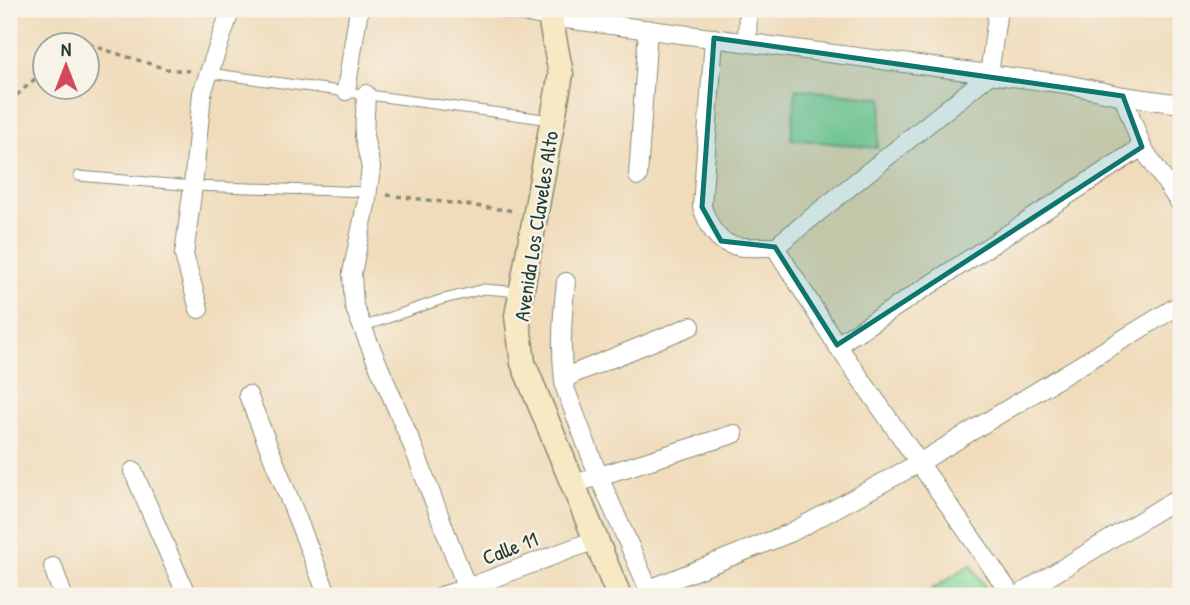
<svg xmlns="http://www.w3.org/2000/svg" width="1190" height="605" font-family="'Patrick Hand',sans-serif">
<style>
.green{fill:#85d89a;stroke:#528a67;stroke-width:2}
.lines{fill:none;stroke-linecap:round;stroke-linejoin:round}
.lane-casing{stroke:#888c77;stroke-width:11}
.street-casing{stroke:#888c77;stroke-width:20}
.secondary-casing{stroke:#888c77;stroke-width:27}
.path{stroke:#888c77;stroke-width:3.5;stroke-dasharray:5 5;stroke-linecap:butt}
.lane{stroke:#fff;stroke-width:9}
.street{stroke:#fff;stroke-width:18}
.secondary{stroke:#f8e8c3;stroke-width:24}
.marked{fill:#0f766e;fill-opacity:0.2;stroke:#0f766e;stroke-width:5;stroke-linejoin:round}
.labels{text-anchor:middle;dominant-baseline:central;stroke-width:5;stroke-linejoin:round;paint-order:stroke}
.street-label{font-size:21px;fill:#1f3d34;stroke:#f7f3e8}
</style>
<rect width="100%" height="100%" fill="#f7f3e8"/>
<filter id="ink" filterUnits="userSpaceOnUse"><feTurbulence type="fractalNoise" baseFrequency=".0143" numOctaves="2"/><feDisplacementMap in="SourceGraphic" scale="14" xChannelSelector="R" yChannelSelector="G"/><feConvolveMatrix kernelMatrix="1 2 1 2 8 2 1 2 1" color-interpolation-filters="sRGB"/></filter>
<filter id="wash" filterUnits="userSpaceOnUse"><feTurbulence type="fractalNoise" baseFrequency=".00686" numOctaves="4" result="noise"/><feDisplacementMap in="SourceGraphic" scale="28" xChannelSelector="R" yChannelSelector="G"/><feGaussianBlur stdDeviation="1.57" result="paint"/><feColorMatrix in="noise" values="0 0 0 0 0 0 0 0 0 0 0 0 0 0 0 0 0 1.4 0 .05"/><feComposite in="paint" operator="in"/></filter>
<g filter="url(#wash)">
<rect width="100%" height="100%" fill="#f0dbba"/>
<g class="green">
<polygon points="796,89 883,98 877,148 791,139"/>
<polygon points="971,564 990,596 922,596"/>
</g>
</g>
<g filter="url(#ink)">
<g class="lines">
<defs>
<g id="lane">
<polyline points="209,73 551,120"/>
<polyline points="79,176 193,186 367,192"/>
<polyline points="362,327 440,300 484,289 520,292"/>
</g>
<g id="street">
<polyline points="503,9 550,17 1066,84 1123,96 1181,104"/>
<polyline points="998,9 989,75 775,247 837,345 1012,596"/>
<path d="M 714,38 L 702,207 C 718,252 732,247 775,247"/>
<polyline points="747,42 748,9"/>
<polyline points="346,91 359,9"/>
<polyline points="366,94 364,136 371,168 366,205 352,273 354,306 368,341 414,449 470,596"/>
<polyline points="1123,96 1142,147 1181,205"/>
<polyline points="638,176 648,29"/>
<polyline points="199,309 184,255 193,186 202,93 231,9"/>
<polyline points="837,345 1142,147"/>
<path d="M 564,380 C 560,347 562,315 566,282"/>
<polyline points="248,395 328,596"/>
<polyline points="133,471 187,596"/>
<polyline points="574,484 734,434"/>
<polyline points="53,567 63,596"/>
<polyline points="650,592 599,477 565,388 564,380 573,374 691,326"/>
<polyline points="441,596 467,588 595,540"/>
<polyline points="645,596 657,586 790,533 919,463 1181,304"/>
<polyline points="1017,596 1181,496"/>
</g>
<polyline id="secondary" points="545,9 550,17 561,74 517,316 523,363 619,596"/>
</defs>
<use href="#lane" class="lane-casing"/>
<use href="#street" class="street-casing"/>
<use href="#secondary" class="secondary-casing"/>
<g class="path">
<polyline points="80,46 84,43 166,69 189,71"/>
<polyline points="9,102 46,69"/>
<polyline points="387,195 515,211"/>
</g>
<use href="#lane" class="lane"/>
<use href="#street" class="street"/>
<use href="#secondary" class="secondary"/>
</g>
</g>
<path class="marked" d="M 714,38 L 1123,96 L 1142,147 L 837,345 L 775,247 L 721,241 L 702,207 Z"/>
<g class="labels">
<g class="street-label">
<text transform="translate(536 226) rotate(-81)">Avenida Los Claveles Alto</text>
<text transform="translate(510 548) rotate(-21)">Calle 11</text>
</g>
</g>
<rect width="1190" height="605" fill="none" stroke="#f7f3e8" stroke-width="35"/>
<g transform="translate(66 66)"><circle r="33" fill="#f7f3e8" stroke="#a1aaa0" stroke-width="2"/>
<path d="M0-5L12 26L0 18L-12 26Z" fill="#d1495b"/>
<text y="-10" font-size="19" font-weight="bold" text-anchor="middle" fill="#1f3d34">N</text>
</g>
</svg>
